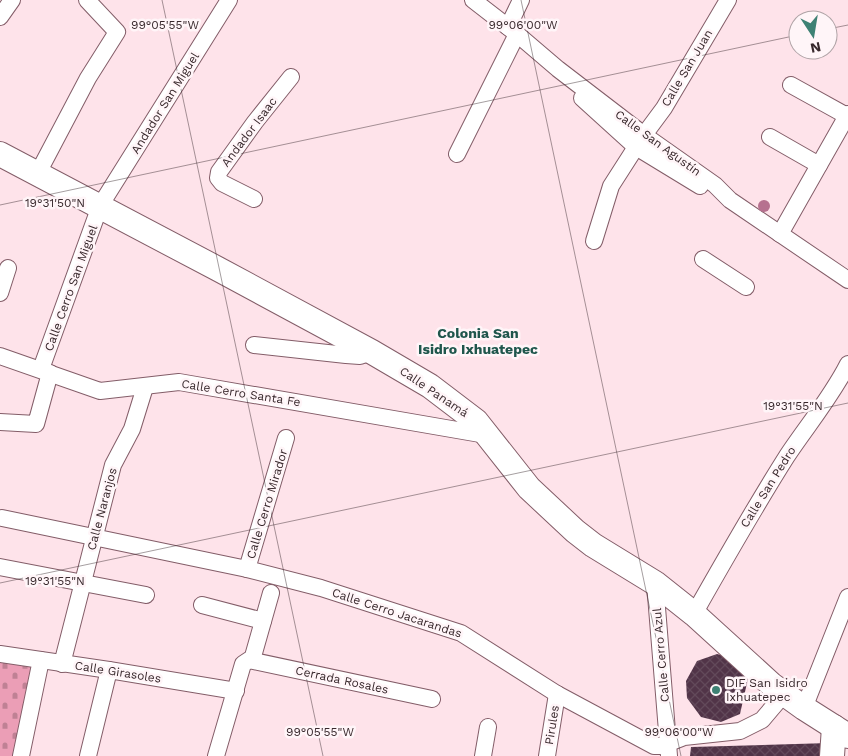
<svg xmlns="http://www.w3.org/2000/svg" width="848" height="756" font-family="'Work Sans',sans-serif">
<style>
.cemetery{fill:url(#cemetery-stones)}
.building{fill:url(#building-cross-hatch)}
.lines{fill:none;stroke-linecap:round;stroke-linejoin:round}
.street-casing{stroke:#835d68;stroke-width:18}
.secondary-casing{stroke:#835d68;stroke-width:26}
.street{stroke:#fff;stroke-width:16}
.secondary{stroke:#fff;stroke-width:24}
.tree{fill:#b6718f}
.ticks{fill:none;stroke:#38282c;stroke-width:1;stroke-opacity:0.45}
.poi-dot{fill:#3e8174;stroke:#fff5f8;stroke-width:2}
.labels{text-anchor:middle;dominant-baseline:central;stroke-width:5;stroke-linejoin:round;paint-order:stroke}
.street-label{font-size:12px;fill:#38282c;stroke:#fff5f8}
.poi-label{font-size:12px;fill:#38282c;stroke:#fff5f8;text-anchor:start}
.neighbourhood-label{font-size:14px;font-weight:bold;fill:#1f564c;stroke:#fff5f8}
.ticks-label{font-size:12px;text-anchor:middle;fill:#38282c;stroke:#fff5f8;stroke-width:5;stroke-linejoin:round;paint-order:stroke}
</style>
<defs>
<pattern id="cemetery-stones" width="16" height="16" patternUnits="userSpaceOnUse" patternTransform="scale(1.25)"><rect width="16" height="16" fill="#eb9eb6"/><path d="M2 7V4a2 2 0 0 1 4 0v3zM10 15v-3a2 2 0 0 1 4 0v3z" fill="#bf8194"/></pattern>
<pattern id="building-cross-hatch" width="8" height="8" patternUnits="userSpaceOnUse" patternTransform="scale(1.25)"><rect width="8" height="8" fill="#513448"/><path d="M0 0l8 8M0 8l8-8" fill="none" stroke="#62495a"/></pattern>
</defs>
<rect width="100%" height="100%" fill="#fee3ea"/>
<polygon class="cemetery" points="0,662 37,668 17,756 0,756"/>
<g class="building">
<polygon points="717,654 736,659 749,674 740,714 721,722 701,717 687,698 686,681 697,661"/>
<polygon points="829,743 828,756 690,756 691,747"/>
</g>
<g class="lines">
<defs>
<g id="street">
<polyline points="473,0 517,34 558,69 644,135 715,185 730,200 848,280"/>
<polyline points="0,17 12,0"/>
<polyline points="508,27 521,0"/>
<polyline points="791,85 847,116"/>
<polyline points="582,98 636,147 700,186"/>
<polyline points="644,135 664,108 728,0"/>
<polyline points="770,137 819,165"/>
<polyline points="457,154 517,34"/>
<polyline points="38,173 88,78 117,32 87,0"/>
<polyline points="254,199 222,183 218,178 219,172 255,122 291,77"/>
<polyline points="780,234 848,114"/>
<polyline points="594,241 611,186 636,147"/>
<polyline points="703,259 746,287"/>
<polyline points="0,293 8,268"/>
<polyline points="254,345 346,355 360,356 372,352"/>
<polyline points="0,356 100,391 179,382 486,435"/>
<polyline points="41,369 100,206 229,0"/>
<polyline points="0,422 36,424 50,373"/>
<polyline points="2,518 247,569 321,588 461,633 557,694 654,746 661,746 684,737 740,731 762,720 784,694"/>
<polyline points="0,567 146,595"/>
<polyline points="247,569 286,438"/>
<polyline points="655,583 669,756"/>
<polyline points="202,605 263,621"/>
<path d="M 694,614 C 724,561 754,508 787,456 C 807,426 832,396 848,364"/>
<polyline points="0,654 109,670 236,691"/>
<polyline points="252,660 271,593"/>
<polyline points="62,664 113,465 132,429 145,387"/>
<polyline points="804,708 848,597"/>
<polyline points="21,756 41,660"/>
<polyline points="88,756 109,670"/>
<polyline points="216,756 243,664 249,660 432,699"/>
<polyline points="483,756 488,727"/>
<polyline points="547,756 557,694"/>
</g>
<g id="secondary">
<polyline points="0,154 218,269 372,352 430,386 476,421 529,488 575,531 593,545 655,583 694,614 772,685 804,708 848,736"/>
<polyline points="832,756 834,727"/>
</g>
</defs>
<use href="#street" class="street-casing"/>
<use href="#secondary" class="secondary-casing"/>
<use href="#street" class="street"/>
<use href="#secondary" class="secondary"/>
</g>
<circle class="tree" cx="764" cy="206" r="6"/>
<path class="ticks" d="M 162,0 L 323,756M 521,0 L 681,756M 828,29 L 848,25M 0,205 L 798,35M 0,583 L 848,403"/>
<circle class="poi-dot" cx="716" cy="690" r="5"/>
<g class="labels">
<g class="street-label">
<text transform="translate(687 68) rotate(-59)">Calle San Juan</text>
<text transform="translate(165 103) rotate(-58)">Andador San Miguel</text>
<text transform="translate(249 132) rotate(-53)">Andador Isaac</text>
<text transform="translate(658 143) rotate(36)">Calle San Agustín</text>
<text transform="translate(71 288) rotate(-70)">Calle Cerro San Miguel</text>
<text transform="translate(434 392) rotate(34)">Calle Panamá</text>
<text transform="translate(241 393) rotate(9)">Calle Cerro Santa Fe</text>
<text transform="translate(768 487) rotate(-58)">Calle San Pedro</text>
<text transform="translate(267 504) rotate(-73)">Calle Cerro Mirador</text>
<text transform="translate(102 509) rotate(-75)">Calle Naranjos</text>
<text transform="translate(397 613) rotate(18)">Calle Cerro Jacarandas</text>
<text transform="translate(661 655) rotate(-95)">Calle Cerro Azul</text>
<text transform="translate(118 672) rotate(9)">Calle Girasoles</text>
<text transform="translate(342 680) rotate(12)">Cerrada Rosales</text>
<text transform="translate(552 725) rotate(-81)">Pirules</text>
</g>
<g class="poi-label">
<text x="726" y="683">DIF San Isidro<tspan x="726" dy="14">Ixhuatepec</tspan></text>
</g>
<g class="neighbourhood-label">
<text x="478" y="333">Colonia San<tspan x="478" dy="16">Isidro Ixhuatepec</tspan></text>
</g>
</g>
<g class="ticks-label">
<text x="165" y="29">99°05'55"W</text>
<text x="523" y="29">99°06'00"W</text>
<text x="55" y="207">19°31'50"N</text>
<text x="793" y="410">19°31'55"N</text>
<text x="55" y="585">19°31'55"N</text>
<text x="320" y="736">99°05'55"W</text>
<text x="679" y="736">99°06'00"W</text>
</g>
<g transform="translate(813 35) rotate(168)"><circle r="24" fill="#fff5f8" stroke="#afa3a6"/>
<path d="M0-4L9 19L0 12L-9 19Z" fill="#3e8174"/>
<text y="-8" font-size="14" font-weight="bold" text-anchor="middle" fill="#38282c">N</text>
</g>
</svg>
